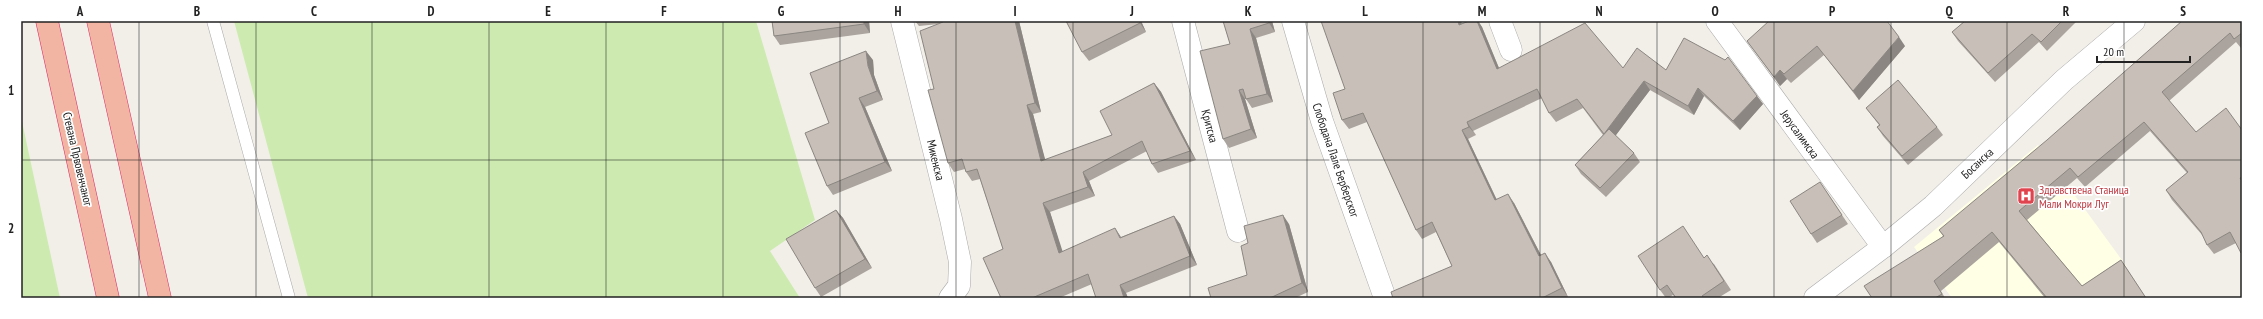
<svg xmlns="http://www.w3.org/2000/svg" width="2263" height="319" font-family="'PT Sans Narrow',sans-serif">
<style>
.education{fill:#ffffe5}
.grass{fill:#cdebb0}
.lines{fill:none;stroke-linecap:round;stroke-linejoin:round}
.service-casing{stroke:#a9a9a9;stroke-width:13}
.minor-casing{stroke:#a9a9a9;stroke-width:23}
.trunk-casing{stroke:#dc2a67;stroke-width:23}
.service{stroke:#fff;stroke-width:12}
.minor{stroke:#fff;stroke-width:22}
.trunk{stroke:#f2b4a3;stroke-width:22}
.wall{fill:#aba49e}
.shaded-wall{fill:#8b8681}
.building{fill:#c7bfb8;stroke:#8b8681}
.grid{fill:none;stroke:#222;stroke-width:1;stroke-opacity:0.55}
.labels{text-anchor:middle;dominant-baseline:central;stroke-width:3.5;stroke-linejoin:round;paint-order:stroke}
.street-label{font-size:12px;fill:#222;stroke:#fff}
.health-label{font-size:12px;fill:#be3a42;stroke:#fff;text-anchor:start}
.neatline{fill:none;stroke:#222;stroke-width:1.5}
.grid-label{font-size:13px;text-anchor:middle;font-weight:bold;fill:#222}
</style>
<rect width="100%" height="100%" fill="#f2efe9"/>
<polygon class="education" points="2038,145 2127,267 2079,298 1952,298 1914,247"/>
<g class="grass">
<polygon points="234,21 756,21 815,220 770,251 800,298 308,298"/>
<polygon points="21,117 60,298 21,298"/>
</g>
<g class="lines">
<defs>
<polyline id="service" points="213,21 289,298"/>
<g id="minor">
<polyline points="902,21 951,219 960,262 959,286 950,298"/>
<polyline points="1183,21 1238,231"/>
<polyline points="1293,21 1322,121 1385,298"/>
<polyline points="1500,21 1511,50"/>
<polyline points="1717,21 1883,247"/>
<polyline points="1815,298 1883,247 1933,206 2064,80 2134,21"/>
</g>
<g id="trunk">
<polyline points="47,21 108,298"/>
<polyline points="98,21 160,298"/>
</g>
</defs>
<use href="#service" class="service-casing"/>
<use href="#minor" class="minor-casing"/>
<use href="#trunk" class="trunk-casing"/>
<use href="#service" class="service"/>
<use href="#minor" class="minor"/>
<use href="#trunk" class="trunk"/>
</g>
<g class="wall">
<polygon points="772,21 869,21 870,33 780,45 774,36"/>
<polygon points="915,21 1019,21 1041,112 1033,114 1045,160 1112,135 1154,83 1161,92 1196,160 1158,173 1152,164 1147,151 1089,181 1095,196 1050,212 1062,252 1121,237 1174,216 1180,224 1197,265 1126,293 1128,298 1096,298 1092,284 1059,298 1001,298 1003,249 980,179 972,181 966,172 965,169 954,172 948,163 934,89 939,24 919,26"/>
<polygon points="1141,21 1146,32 1089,61 1082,52"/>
<polygon points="1223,21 1272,21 1275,32 1256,38 1273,102 1252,108 1246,99 1245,99 1257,138 1229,148 1223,139 1230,44"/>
<polygon points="1469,21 1478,21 1482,27 1499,68 1623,68 1666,70 1757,96 1763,104 1740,130 1704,96 1694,115 1650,90 1615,136 1634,153 1640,162 1606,197 1581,174 1575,165 1603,135 1583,108 1556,122 1549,113 1542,98 1473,131 1476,135 1468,139 1497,200 1514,203 1541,255 1551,262 1568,297 1566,298 1393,298 1452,266 1436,232 1422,239 1416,230 1367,122 1349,129 1342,120 1345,89 1462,24"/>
<polygon points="1965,21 2077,21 2047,51 2039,42 1995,82 1958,41 1952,32"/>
<polygon points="2242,21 2242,48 2241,48 2236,42 2169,101 2196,132 2242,130 2242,254 2236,243 2214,254 2207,245 2203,236 2172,200 2166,190 2187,173 2150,131 2085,187 2077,178 2027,220 2082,286 2121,260 2146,298 2045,298 1999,242 1941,291 1945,298 1872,298 1943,236 1939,230"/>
<polygon points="1747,41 1905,46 1859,100 1824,55 1791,83 1787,79 1780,86"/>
<polygon points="873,60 874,75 883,100 865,107 892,171 833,195 827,186"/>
<polygon points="1866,108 1937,127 1943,135 1908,165 1883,136 1877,127 1879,125"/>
<polygon points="1826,191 1848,224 1817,243 1811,234"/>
<polygon points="836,210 843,218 872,268 821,297 815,288"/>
<polygon points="1289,224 1308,292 1295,298 1211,298 1247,275 1248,243"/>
<polygon points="1704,258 1714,264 1731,290 1718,298 1676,298 1673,295 1668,298 1666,298 1660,290"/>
</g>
<g class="shaded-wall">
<polygon points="864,21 869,21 870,33 864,24"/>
<polygon points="1015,21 1019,21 1041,112 1035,103"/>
<polygon points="1139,21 1141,21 1146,32 1140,23"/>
<polygon points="1268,21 1272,21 1275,32 1269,23"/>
<polygon points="1458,21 1461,21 1465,34 1459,25"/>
<polygon points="1477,21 1478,21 1482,27 1503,78 1497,69"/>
<polygon points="1250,29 1256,38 1273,102 1267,94"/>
<polygon points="1899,37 1905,46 1859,100 1853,91"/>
<polygon points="866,51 873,60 874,75 883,100 877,91 868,66"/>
<polygon points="1780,70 1787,79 1780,86 1774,77"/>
<polygon points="1644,81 1650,90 1610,143 1604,134"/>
<polygon points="1154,83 1161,92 1196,160 1190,151"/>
<polygon points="1698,88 1704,96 1694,115 1688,106"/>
<polygon points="1239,90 1245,99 1257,138 1251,129"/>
<polygon points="1757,96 1763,104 1740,130 1733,121"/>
<polygon points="859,98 865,107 892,171 885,162"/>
<polygon points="1027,105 1033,114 1048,170 1041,161"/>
<polygon points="1467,122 1473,131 1476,135 1469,127"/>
<polygon points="1462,130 1468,139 1501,209 1495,200"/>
<polygon points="1083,172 1089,181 1095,196 1088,187"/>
<polygon points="1508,194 1514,203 1546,265 1539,256"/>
<polygon points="1043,203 1050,212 1066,262 1059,253"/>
<polygon points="836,210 843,218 872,268 865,259"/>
<polygon points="1283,215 1289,224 1308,292 1302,283"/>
<polygon points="1174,216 1180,224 1197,265 1190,256"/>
<polygon points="1115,228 1121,237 1120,238"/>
<polygon points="1545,253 1551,262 1568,297 1562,288"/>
<polygon points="1120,285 1126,293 1128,298 1124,298"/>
</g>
<g class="building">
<polygon points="772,21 864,21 864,24 774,36"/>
<polygon points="943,21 1015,21 1035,103 1027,105 1041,161 1112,135 1100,111 1154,83 1190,151 1152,164 1142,141 1083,172 1088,187 1043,203 1059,253 1115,228 1120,238 1174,216 1190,256 1120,285 1124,298 1096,298 1088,274 1032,298 1001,298 983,258 1003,249 977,169 966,172 962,159 948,163 928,90 934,89 920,31 943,22"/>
<polygon points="1066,21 1139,21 1140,23 1082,52"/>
<polygon points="1223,21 1268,21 1269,23 1250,29 1267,94 1246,99 1243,89 1239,90 1251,129 1223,139 1200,51 1230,44"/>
<polygon points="1321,21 1458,21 1459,25 1469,21 1477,21 1497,69 1585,23 1623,68 1637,48 1666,70 1684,38 1725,60 1728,57 1757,96 1733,121 1698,88 1688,106 1644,81 1604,134 1577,99 1549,113 1537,89 1467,122 1469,127 1462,130 1495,200 1508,194 1539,256 1545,253 1562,288 1542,298 1393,298 1391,292 1452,266 1432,222 1416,230 1363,113 1342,120 1333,93 1345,89"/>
<polygon points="1769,21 1887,21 1899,37 1853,91 1817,46 1784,74 1780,70 1774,77 1747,41"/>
<polygon points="1965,21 2062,21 2041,42 2032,34 1988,73 1952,32"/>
<polygon points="2182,21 2242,21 2242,33 2234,39 2230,33 2162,92 2196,132 2226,108 2242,130 2242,177 2240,178 2242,181 2242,252 2241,253 2230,232 2207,245 2201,232 2166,190 2188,172 2144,122 2078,177 2070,168 2019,211 2082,286 2121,260 2146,298 2047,298 1992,232 1934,281 1942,294 1935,298 1872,298 1864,286 1944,236 1939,230 2047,140"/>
<polygon points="866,51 868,66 877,91 859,98 885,162 827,186 805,133 829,123 810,73"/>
<polygon points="1898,80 1937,127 1902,156 1877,127 1880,125 1866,108"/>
<polygon points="1609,129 1634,153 1600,188 1575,165"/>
<polygon points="1820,182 1842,215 1811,234 1790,201"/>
<polygon points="836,210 865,259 815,288 786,239"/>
<polygon points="1283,215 1302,283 1270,298 1211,298 1208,288 1247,275 1241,246 1248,243 1244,226"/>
<polygon points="1683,226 1704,258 1707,255 1724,281 1702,296 1704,298 1676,298 1667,285 1660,290 1638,256"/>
</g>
<path class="grid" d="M 139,21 L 139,298M 256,21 L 256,298M 372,21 L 372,298M 489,21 L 489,298M 606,21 L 606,298M 723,21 L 723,298M 840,21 L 840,298M 956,21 L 956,298M 1073,21 L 1073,298M 1190,21 L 1190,298M 1307,21 L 1307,298M 1423,21 L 1423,298M 1540,21 L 1540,298M 1657,21 L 1657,298M 1774,21 L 1774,298M 1891,21 L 1891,298M 2007,21 L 2007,298M 2124,21 L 2124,298M 21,160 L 2242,160"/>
<defs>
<symbol id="hospital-square" viewBox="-11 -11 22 22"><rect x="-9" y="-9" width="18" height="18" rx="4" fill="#e0444e" stroke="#fff"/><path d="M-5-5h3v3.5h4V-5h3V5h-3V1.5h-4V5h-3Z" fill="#fff"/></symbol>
</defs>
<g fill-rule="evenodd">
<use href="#hospital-square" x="2016" y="186" width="20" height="20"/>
</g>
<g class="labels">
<g class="street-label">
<text transform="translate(1210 126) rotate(75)">Критска</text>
<text transform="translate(1800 134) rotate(54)">Јерусалимска</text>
<text transform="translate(78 159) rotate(77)">Стевана Првовенчаног</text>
<text transform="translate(936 160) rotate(76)">Микенска</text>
<text transform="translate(1336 160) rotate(71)">Слободана Лале Берберског</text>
<text transform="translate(1977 163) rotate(-43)">Босанска</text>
</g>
<g class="health-label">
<text x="2039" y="189">Здравствена Станица<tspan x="2039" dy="14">Мали Мокри Луг</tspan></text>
</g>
</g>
<rect width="2263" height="319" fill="none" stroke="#ffffff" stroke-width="44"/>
<path d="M2097 56v6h93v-6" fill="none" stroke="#222222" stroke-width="2"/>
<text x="2103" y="56" font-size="12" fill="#222222" stroke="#ffffff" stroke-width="3" paint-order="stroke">20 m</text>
<rect x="22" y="22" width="2219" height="275" class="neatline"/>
<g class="grid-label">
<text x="80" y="16">A</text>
<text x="197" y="16">B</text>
<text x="314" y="16">C</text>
<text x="431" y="16">D</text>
<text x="548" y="16">E</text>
<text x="664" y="16">F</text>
<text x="781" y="16">G</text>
<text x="898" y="16">H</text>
<text x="1015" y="16">I</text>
<text x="1132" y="16">J</text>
<text x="1248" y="16">K</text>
<text x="1365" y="16">L</text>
<text x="1482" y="16">M</text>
<text x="1599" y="16">N</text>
<text x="1715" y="16">O</text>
<text x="1832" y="16">P</text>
<text x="1949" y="16">Q</text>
<text x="2066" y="16">R</text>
<text x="2183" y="16">S</text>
<text x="11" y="95">1</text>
<text x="11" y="233">2</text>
</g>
</svg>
